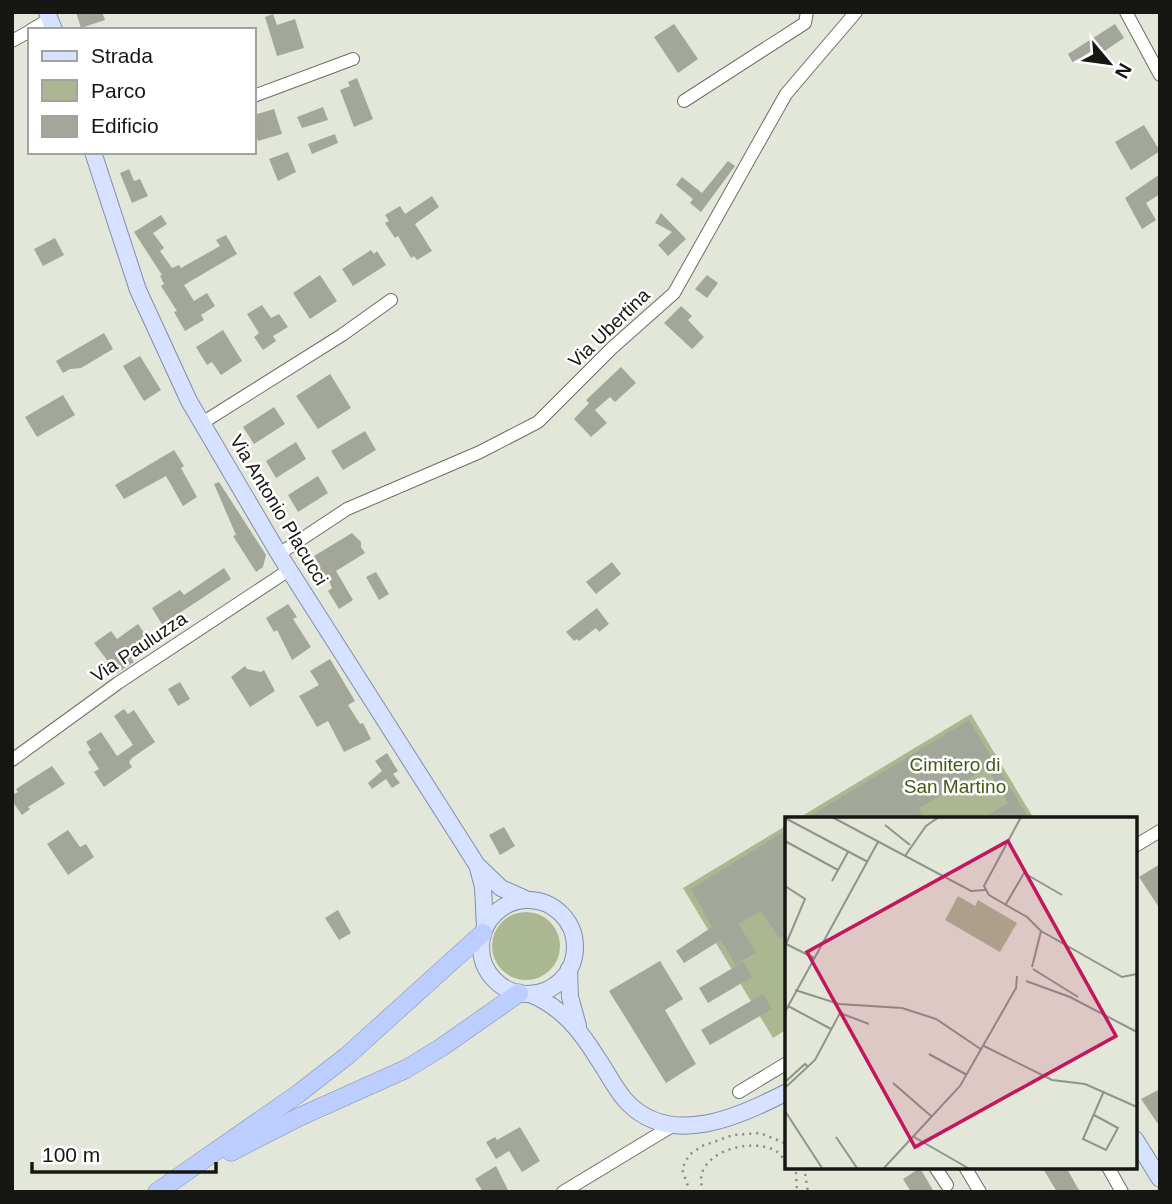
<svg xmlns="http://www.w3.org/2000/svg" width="1172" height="1204" font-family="Arial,sans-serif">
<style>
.green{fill:#aab791}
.building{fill:#a3a79a}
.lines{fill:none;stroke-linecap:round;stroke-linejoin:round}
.minor-casing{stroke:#6a6f63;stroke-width:14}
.major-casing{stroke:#818eac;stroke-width:18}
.highway-casing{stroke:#818eac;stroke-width:19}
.path{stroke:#888b81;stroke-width:2.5;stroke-dasharray:2 5;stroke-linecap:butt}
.minor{stroke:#fff;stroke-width:12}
.major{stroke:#d6e2ff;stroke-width:16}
.highway{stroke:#bbceff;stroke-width:18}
.labels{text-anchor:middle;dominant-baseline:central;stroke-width:5;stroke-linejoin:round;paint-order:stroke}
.street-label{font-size:19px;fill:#161713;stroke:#fff}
.park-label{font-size:19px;fill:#465914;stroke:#fff}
.inset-road{fill:none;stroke:#90948a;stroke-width:2}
.view{fill:#c2185b;fill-opacity:0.15;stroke:#c2185b;stroke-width:3.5}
.inset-edge{fill:none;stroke:#161713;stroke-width:3.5}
</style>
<rect width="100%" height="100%" fill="#e2e7d9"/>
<g class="green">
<polygon points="971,714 1034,819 797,819"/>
<polygon points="787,825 787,1029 773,1038 683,888"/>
<circle cx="526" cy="946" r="34"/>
</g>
<g class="building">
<polygon points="76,12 102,12 105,20 81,28"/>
<polygon points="273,14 277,25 295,19 304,48 277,56 265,17"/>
<polygon points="674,24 698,59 678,73 654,37"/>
<polygon points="1115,24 1124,38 1103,52 1099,46 1073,63 1068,54"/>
<polygon points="357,78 373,119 354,127 340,90 350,86 348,82"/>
<polygon points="323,107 328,120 302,128 297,117"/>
<polygon points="274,109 282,134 258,141 254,129 254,115"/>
<polygon points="1144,125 1160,151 1131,170 1115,142"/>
<polygon points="335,134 338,143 312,154 308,144"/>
<polygon points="288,152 296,172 278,181 269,159"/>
<polygon points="728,161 735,166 701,212 690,203 693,199 676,185 682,177 702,193"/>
<polygon points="129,169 134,181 140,179 148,196 132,203 120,173"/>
<polygon points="1160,174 1160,194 1146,203 1156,220 1142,229 1125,198"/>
<polygon points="432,196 439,207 415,224 432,251 417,260 414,256 411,258 398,236 395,238 385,223 389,221 385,215 400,206 405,214"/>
<polygon points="661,213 686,239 668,256 658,245 672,232 655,223"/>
<polygon points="161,215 167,224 153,233 164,248 160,251 172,268 179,265 181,268 220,246 216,240 226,235 237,254 184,285 194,301 207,293 215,306 201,315 204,320 185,331 174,312 177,311 161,286 164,284 160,276 162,275 134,232"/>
<polygon points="55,238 64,255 43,266 34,249"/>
<polygon points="371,250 374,254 377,251 386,265 353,286 342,269"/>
<polygon points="320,275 337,301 310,319 293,293"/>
<polygon points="707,275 718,283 707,298 695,289"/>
<polygon points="262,305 271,318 279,314 288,327 273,336 276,341 263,350 254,337 259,333 247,314"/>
<polygon points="681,306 692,316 688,320 704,337 692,349 664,323"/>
<polygon points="223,330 242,361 221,375 212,362 207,365 196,347"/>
<polygon points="104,333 113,349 81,368 70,369 63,373 56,361"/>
<polygon points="140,356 161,390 144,401 123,366"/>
<polygon points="621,367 636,383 615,402 610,397 595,410 607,423 591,437 574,419 589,403 586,400"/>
<polygon points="330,374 351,408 318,429 296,396"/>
<polygon points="63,395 75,415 37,437 25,417"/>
<polygon points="274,407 285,424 254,444 243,427"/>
<polygon points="365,431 376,450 343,470 331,451"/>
<polygon points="296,442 306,459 276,478 266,461"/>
<polygon points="174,450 184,466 181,468 197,497 183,506 166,476 124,499 115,485"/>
<polygon points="318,476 328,493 298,512 288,495"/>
<polygon points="219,482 266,555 263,567 256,572 233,536 236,535 214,484"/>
<polygon points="352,533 361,542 361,547 365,553 336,571 353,600 339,609 328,591 332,588 327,576 318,569 319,564 314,556"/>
<polygon points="612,562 621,574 596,594 586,582"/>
<polygon points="224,568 231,579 172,618 173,620 163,626 152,608 180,590 184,595"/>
<polygon points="376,572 389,594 379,600 366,577"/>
<polygon points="288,604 297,617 293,619 311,647 292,660 277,630 274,632 266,618"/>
<polygon points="597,608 609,624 599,632 596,628 579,641 577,639 574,641 566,632"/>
<polygon points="138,624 151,643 131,658 134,662 117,673 94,643 111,631 117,639"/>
<polygon points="330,659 355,701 348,705 360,724 363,723 371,739 344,752 328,721 317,727 299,696 319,685 310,671"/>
<polygon points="245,666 247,669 261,672 264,670 275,691 250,707 231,677"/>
<polygon points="180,682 190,699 178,706 168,689"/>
<polygon points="124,709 128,714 134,710 155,742 132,758 129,762 132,767 104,787 94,772 99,769 88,752 91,750 86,742 101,732 117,756 133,745 114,716"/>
<polygon points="969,720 1029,819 982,819 1008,803 987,768 919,808 925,819 905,819 903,815 897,819 805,819"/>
<polygon points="387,753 398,771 393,774 400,783 392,788 386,779 372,789 368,783 382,771 375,761"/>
<polygon points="52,766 65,784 28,807 30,809 22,815 12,801 12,795 18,792 16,789"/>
<polygon points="504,827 515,846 500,855 489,835"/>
<polygon points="68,830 80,847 86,844 94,857 68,875 47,844"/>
<polygon points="787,830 787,934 780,939 761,911 738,924 756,952 736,965 721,940 684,963 676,951 712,927 691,889"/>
<polygon points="1160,864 1160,909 1139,877"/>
<polygon points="338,910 351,933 339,940 325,918"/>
<polygon points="660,961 683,999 665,1010 696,1064 666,1083 609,991"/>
<polygon points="743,962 752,977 708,1003 699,988"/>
<polygon points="763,994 772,1009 710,1045 701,1030"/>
<polygon points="1160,1089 1160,1127 1141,1099"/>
<polygon points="520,1127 540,1161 522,1172 509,1151 496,1159 486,1142 495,1137 497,1140"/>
<polygon points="496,1166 509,1192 483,1192 475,1179"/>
<polygon points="1042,1167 1066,1167 1080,1192 1057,1192"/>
<polygon points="920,1168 934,1192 911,1192 903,1179"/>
</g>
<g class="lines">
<defs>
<g id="minor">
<polyline points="1126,12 1160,75"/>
<polyline points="31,30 50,19"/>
<polyline points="12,41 30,31"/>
<polyline points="254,96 353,59"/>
<polyline points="684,101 805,23 807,12"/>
<polyline points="202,423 342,335 391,300"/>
<polyline points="279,554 347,509 480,452 538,422 612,348 674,293 786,94 856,12"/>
<polyline points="12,760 118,683 289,570"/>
<polyline points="1135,846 1160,831"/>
<polyline points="739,1092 787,1063"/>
<polyline points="935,1167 947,1185"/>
<polyline points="965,1167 980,1192"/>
<polyline points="1108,1167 1122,1192"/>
<polyline points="563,1192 672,1126"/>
</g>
<g id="major">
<polyline points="47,12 54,30"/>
<polyline points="93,152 138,290 189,401 279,554 477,865 501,888 528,900"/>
<polyline points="478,868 483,887 485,928"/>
<circle cx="528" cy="947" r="47"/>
<polyline points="569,969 570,997 578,1026"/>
<path d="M 530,994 C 563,1008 580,1030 598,1059 C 608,1073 616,1091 628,1103 C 672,1148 741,1116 787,1092"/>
<polyline points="1135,1139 1160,1179"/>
</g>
<g id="highway">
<polyline points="231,1152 299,1117 406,1069 442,1047 519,993"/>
<polyline points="157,1192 298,1094 348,1055 483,933"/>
</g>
</defs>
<use href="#minor" class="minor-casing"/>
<use href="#major" class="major-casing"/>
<use href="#highway" class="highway-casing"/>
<g class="path">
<polyline points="791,1167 796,1173 797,1192"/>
<polyline points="804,1167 808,1192"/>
<polyline points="690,1192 682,1169 689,1155 702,1146 733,1135 760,1133 787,1144"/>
<path d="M 704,1192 C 687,1156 748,1135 776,1151 C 780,1154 784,1159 787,1163"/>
</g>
<use href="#minor" class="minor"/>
<use href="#major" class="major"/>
<use href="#highway" class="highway"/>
</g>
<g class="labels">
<g class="street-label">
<text transform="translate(609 328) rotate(-44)">Via Ubertina</text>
<text transform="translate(279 510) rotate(59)">Via Antonio Placucci</text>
<text transform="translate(139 647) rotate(-34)">Via Pauluzza</text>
</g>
<g class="park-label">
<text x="955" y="764">Cimitero di<tspan x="955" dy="22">San Martino</tspan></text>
</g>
</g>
<g transform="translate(785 817)">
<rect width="352" height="352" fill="#e2e7d9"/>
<path d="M 173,79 L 190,89 L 193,83 L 232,106 L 215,135 L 160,103 Z" fill="#aab791"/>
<path class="inset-road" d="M 47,0 L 186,74 L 200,73M 236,0 L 199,69 L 204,78 L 242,100 L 256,114 L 247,150M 0,1 L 83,45M 100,8 L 125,28M 0,24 L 53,53M 120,39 L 141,9 L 154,0M 47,64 L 63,35M 0,69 L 20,82 L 1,127 L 29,141M 221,87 L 239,56 L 277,78M 256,114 L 337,160 L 352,157M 248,152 L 293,180M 241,164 L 285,180 L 352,215M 10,173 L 54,187 L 117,191 L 151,202 L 197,233M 3,189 L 46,212M 0,195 L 93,25M 199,229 L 267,263 L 300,267 L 352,290M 144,237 L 182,258M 0,265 L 20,247 L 23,250M 0,266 L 2,269 L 30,243 L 55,196 L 84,207M 108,266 L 146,299M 0,294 L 37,351M 309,298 L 333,311 L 321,333 L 298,322 L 319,274M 51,320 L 72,351M 129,320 L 183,351M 99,351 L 175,269 L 231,171 L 232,159"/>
<path class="view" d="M 223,24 L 331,219 L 130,330 L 22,135 Z"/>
<rect width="352" height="352" class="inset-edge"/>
</g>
<rect width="1172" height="1204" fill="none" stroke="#161713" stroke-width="28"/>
<rect x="28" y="28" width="228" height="126" fill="#ffffff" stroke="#a2a2a1" stroke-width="2"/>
<rect x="42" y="51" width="35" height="10" fill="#d6e2ff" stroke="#a2a2a1" stroke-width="2"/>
<text x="91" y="63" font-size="21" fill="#161713">Strada</text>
<rect x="42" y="80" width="35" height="21" fill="#aab791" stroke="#a2a2a1" stroke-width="2"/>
<text x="91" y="98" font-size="21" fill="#161713">Parco</text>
<rect x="42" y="116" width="35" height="21" fill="#a3a79a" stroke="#a2a2a1" stroke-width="2"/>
<text x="91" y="133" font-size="21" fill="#161713">Edificio</text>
<g transform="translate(1109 63) rotate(119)" stroke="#ffffff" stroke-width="5" paint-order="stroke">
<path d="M0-5L12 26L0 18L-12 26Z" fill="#161713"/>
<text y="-10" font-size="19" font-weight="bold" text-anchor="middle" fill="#161713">N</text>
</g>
<path d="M32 1162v10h184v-10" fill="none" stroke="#161713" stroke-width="3.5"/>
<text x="42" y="1162" font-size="21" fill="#161713" stroke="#ffffff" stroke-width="5" paint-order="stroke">100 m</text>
</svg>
